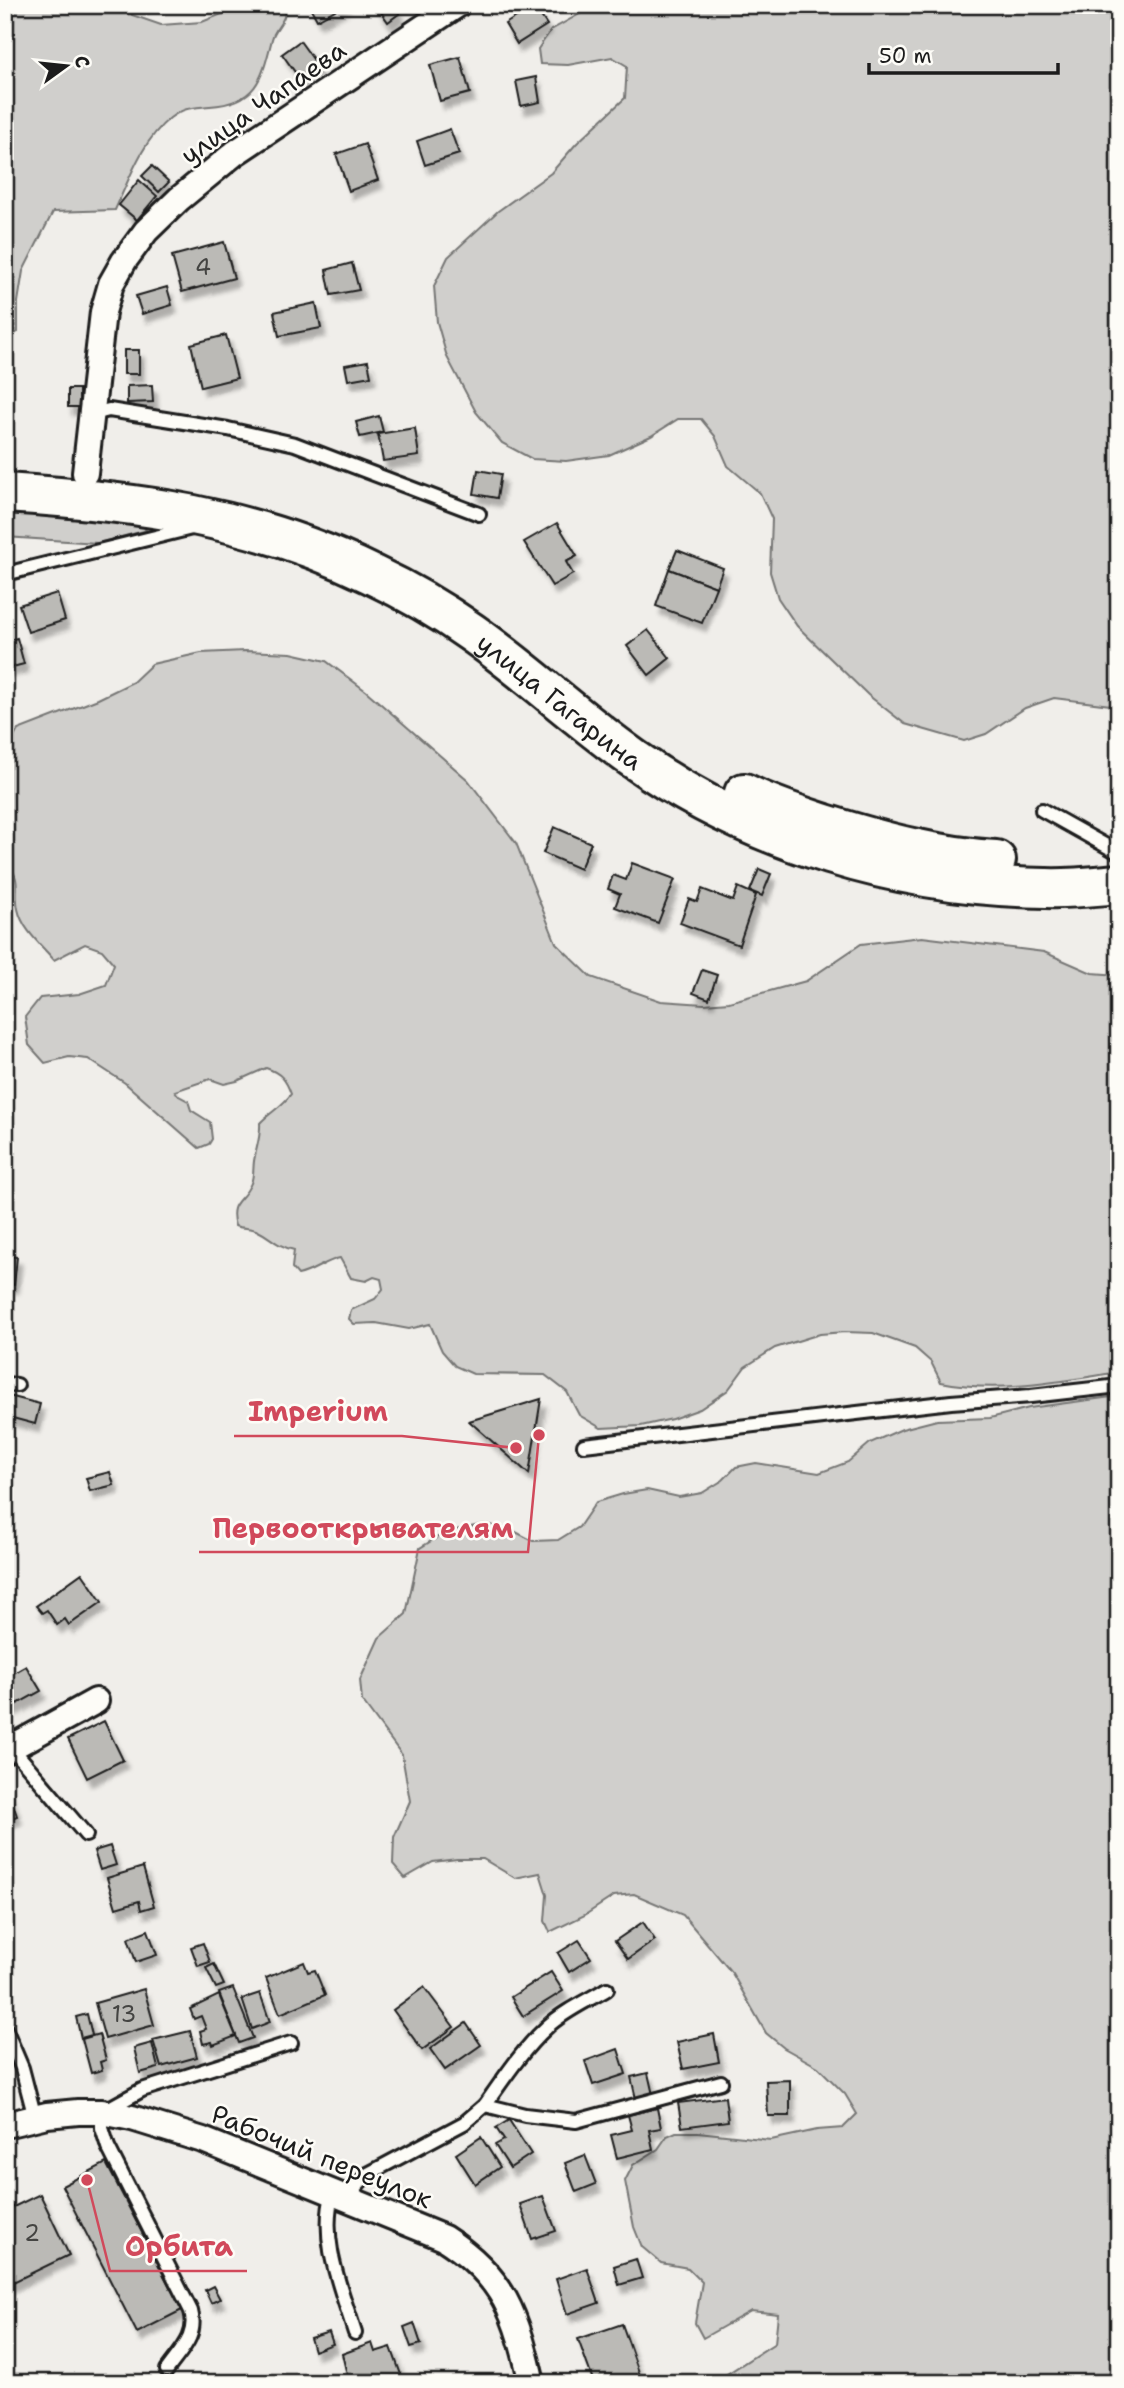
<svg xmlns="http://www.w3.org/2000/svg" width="1124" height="2388" font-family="'Shantell Sans',sans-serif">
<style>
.green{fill:#d0cfcc;stroke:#767674;stroke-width:2}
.building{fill:#bbbab6;stroke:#1c1c1c;stroke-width:2;filter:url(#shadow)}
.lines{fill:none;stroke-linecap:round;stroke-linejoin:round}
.service-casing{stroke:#1c1c1c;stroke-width:18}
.minor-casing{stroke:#1c1c1c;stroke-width:30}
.primary-casing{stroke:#1c1c1c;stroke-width:44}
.service{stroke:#fdfcf7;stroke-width:12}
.minor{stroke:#fdfcf7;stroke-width:24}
.primary{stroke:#fdfcf7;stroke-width:38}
.labels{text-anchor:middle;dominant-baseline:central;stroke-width:5;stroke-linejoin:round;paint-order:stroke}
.number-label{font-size:23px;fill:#444442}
.street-label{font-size:26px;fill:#1c1c1c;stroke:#fdfcf7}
.leader{fill:none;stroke:#d1495b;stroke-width:2.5}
.callout-dot{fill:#d1495b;stroke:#fdfcf7;stroke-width:2.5}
.callout-label{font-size:28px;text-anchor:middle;font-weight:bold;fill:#d1495b;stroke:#fdfcf7;stroke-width:5;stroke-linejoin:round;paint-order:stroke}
</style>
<defs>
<filter id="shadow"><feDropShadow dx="4.5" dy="8" stdDeviation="2" flood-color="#0004"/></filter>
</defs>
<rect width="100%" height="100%" fill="#f0eeea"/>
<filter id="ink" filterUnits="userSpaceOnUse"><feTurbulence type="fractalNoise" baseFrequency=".0143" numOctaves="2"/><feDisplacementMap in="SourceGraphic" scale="14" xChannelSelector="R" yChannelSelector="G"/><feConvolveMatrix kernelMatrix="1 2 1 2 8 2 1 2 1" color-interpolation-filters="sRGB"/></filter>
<g filter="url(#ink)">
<g class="green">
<path d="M 5,5 L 128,5 L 132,15 L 161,25 L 202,22 L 244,5 L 285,5 C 287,22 276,25 272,39 C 262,79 257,103 210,106 C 192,108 185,107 170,118 C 142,141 130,177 115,210 L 53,212 L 23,271 L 18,302 L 18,332 L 5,338 Z"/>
<polygon points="596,5 1119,5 1119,706 1054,698 1025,708 986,734 964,741 905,724 868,695 797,626 778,598 770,572 772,519 760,493 728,466 715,436 701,419 678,419 651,436 609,455 566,461 532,459 502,443 476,412 447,357 437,322 434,286 448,257 498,211 551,173 576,144 625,98 627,66 612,57 568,65 540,64 538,49 551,30"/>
<polygon points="5,511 38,512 146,525 147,528 144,531 98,543 5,537"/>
<path d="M 245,651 L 291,653 L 326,661 L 366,691 L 468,780 L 516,843 L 556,943 L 591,977 L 661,1001 L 704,1004 L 729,1002 L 806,981 L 861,944 L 922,937 L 1044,952 L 1092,973 L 1119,975 L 1119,1372 C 1061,1381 999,1394 941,1382 L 931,1362 L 915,1348 L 873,1333 L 845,1332 L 820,1334 L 775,1348 L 745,1367 L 728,1390 L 700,1409 L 672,1419 L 641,1426 L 601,1428 L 579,1415 L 567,1392 L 545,1375 L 473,1374 L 455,1366 L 442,1351 L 430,1324 L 409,1329 L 376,1323 L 354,1324 L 349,1319 L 351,1310 L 375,1299 L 383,1289 L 381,1279 L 374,1277 L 366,1281 L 351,1278 L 340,1258 C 325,1261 313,1272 298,1275 L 292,1268 L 294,1250 C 274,1245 273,1238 258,1231 C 251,1227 243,1229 235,1226 C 228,1200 243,1203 251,1183 C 254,1176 253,1168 254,1161 C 256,1148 261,1137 260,1123 C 270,1112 282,1107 291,1094 C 286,1080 281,1073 266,1068 L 237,1081 L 224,1084 L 210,1079 L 175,1091 L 179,1096 L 188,1101 L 191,1110 L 210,1122 L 212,1139 L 209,1144 L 199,1148 L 125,1083 L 88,1059 L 69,1057 L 45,1063 L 29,1045 L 25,1017 L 40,998 L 79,994 L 106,985 L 114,964 L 102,950 L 85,944 L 54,960 C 41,945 22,929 18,909 C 14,890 23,878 5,862 L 5,753 L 18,730 L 98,699 L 133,682 L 152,664 L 201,653 Z"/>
<polygon points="1119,1396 1119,2383 713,2383 775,2343 778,2314 751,2311 703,2338 695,2323 702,2282 688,2268 661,2263 642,2247 634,2227 625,2181 633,2165 658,2149 667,2136 676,2132 698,2132 771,2140 817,2130 843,2128 857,2114 845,2094 818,2067 784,2048 766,2033 732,1973 683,1915 634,1894 614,1896 585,1915 550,1932 545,1921 547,1895 540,1873 515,1878 483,1859 457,1859 433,1862 405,1878 393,1864 394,1837 410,1801 402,1755 362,1701 360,1680 379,1638 406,1614 420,1548 446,1532 485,1524 512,1530 533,1541 558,1540 579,1527 596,1502 623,1494 647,1490 679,1497 702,1493 723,1480 736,1467 756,1463 819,1473 848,1462 870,1443 902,1429 937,1420 990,1418 1029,1408"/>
</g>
<g class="building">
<polygon points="309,5 344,5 317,20"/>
<polygon points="376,5 395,5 400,13 388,22"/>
<polygon points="534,6 547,25 517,44 505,24"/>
<polygon points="300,41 318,66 300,79 282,54"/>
<polygon points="460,57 470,93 440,101 430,65"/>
<polygon points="536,77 540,102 521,106 516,81"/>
<polygon points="450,129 459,154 425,165 417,141"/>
<polygon points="365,144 378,180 349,191 336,154"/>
<polygon points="152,166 169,182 159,192 142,176"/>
<polygon points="139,180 157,196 137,220 119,205"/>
<polygon points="224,242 234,278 182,292 172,256"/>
<polygon points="352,263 359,290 331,295 326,270"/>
<polygon points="167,287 172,305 142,314 136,296"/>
<polygon points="316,303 321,328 279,336 274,312"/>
<polygon points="226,335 237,378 201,387 191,344"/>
<rect x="124" y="350" width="15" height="24"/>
<polygon points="368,361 371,376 348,380 345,365"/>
<polygon points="152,385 153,402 127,403 127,386"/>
<rect x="68" y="389" width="11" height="18"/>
<polygon points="379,416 383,432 360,437 356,422"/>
<polygon points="415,428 419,456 383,461 378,434"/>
<polygon points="478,470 501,474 497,498 474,494"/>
<polygon points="557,523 577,556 566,562 573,574 552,586 524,542"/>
<polygon points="677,550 723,568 716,587 669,569"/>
<polygon points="669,569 716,587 702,623 656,606"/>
<polygon points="57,593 65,620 28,632 19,605"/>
<polygon points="648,630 670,658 649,675 627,646"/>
<polygon points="17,638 24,664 5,669 5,641"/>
<polygon points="554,827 591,843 580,869 543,853"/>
<polygon points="632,863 675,879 658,923 615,907 620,894 608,889 613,875 626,880"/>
<polygon points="759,869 771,874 762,896 750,891"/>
<polygon points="738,887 756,895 739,945 680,923 689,899 697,902 702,889 733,901"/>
<polygon points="702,970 717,975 709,999 693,993"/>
<polygon points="5,1256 17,1257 14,1285 5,1284"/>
<polygon points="9,1396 40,1404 35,1424 5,1416"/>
<polygon points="541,1399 529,1474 469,1421"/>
<polygon points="110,1472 114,1485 90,1491 86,1478"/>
<polygon points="82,1573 102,1602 69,1625 65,1619 57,1625 47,1610 42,1613 36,1606"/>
<polygon points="26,1666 41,1691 12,1707 5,1696 5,1678"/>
<polygon points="104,1721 123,1760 87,1778 68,1739"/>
<polygon points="5,1781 17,1816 5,1821"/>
<polygon points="110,1846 116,1865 100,1870 94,1851"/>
<polygon points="143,1867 154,1906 141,1910 139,1901 116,1908 107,1878"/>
<polygon points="643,1922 655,1940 628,1959 615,1941"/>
<polygon points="148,1930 157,1955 136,1962 128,1938"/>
<polygon points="579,1940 591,1958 569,1972 558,1953"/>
<polygon points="203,1943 210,1962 198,1966 191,1947"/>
<polygon points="304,1962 308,1972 315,1970 325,1995 280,2014 266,1978"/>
<polygon points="214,1964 224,1985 216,1988 206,1968"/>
<polygon points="551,1972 563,1991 523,2016 511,1997"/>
<polygon points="424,1987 454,2027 422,2050 393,2010"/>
<polygon points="233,1988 253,2038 239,2043 219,1993"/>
<polygon points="144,1989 154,2025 105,2039 95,2003"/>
<polygon points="260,1993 270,2022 252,2029 242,1999"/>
<polygon points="219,1995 236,2036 213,2045 212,2042 203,2044 200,2031 206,2029 201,2016 194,2019 190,2009"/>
<polygon points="87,2014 92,2035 81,2038 76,2017"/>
<polygon points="466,2023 481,2045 445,2070 430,2049"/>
<polygon points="190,2031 197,2057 161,2067 153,2040"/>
<polygon points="99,2034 106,2060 100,2062 102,2070 91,2073 82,2039"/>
<polygon points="714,2034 719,2062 683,2069 677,2042"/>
<polygon points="152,2043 158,2068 140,2073 134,2048"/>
<polygon points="618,2049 626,2074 593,2085 585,2061"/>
<polygon points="648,2073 653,2095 636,2099 631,2077"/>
<polygon points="790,2080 790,2116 768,2116 766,2081"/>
<polygon points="725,2097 728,2121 682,2127 678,2103"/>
<polygon points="657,2108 661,2128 649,2130 653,2149 617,2158 611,2135 632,2130 628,2115"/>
<polygon points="509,2120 531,2154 510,2168 495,2145 504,2140 496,2128"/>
<polygon points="481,2137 500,2167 475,2184 456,2154"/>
<polygon points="585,2155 596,2184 576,2192 565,2163"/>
<polygon points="106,2163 182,2310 137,2333 62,2186"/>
<polygon points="40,2194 69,2255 5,2286 5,2211"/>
<polygon points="543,2196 556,2231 532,2239 520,2204"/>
<polygon points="636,2259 642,2278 619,2285 614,2266"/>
<polygon points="587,2268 599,2303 567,2314 556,2279"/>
<polygon points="213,2286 220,2299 211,2303 205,2290"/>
<polygon points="414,2323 421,2344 411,2347 404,2327"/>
<polygon points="622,2324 642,2381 594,2383 578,2339"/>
<polygon points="329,2332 333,2344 314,2351 310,2338"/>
<polygon points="372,2343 375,2352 391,2347 404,2383 349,2383 342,2354"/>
</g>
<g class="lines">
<defs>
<g id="service">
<polyline points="90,419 101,412 109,410 228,429 295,444 479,514"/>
<polyline points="5,574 192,528"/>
<polyline points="1042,810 1119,853"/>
<polyline points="5,1384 17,1385"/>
<polyline points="584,1445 951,1402 1031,1396 1119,1386"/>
<polyline points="12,1748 86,1835"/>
<polyline points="5,2028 22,2068 35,2118"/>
<path d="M 485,2105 C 504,2078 523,2049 547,2027 C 564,2011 587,2001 607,1989"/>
<path d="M 333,2192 C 319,2239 341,2288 355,2333"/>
<polyline points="352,2199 356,2186 368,2174 464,2123 485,2105 525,2115 576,2121 721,2082"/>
<path d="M 167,2370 C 181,2350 198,2336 191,2311 L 108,2147 L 102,2128 L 102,2112 L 142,2090 L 291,2043"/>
</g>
<g id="minor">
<polyline points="85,473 103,312 111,284 124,261 146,231 179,199 235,153 457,5"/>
<polyline points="5,1751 96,1701"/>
<path d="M 5,2125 L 47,2115 L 78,2112 L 102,2112 L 132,2118 L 203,2140 L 444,2238 C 505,2277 516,2315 532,2383"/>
</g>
<g id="primary">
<path id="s1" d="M 5,493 C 135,501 252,516 371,574 C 405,590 440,610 471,632 C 527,671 577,719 634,759 C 753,843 901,886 1046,888 C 1070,889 1095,886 1119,884"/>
<path d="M 744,793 C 770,806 798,815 825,824 C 880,841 938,857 996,860"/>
</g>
</defs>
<use href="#service" class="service-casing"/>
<use href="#minor" class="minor-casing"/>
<use href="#primary" class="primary-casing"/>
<use href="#service" class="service"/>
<use href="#minor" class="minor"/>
<use href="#primary" class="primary"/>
</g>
</g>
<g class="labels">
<g class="number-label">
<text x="203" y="267">4</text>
<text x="124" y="2014">13</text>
<text x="32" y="2233">2</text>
</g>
<g class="street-label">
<text transform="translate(263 102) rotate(-35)">улица Чапаева</text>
<text stroke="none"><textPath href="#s1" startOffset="606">улица Гагарина</textPath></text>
<text transform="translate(322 2156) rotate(22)">Рабочий переулок</text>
</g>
</g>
<path class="leader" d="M516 1448L402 1436H234M539 1435L528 1552H199M87 2180L110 2271H247"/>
<g class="callout-dot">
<circle cx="516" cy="1448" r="7"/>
<circle cx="539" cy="1435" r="7"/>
<circle cx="87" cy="2180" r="7"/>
</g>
<g class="callout-label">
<text x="318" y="1421">Imperium</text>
<text x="363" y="1538">Первооткрывателям</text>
<text x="179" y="2256">Орбита</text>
</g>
<rect width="1124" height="2388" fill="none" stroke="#fdfcf7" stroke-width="28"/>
<rect x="14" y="14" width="1096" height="2360" fill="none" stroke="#1c1c1c" stroke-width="2.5" filter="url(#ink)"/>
<g transform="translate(66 66) rotate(75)" stroke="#fdfcf7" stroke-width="5" paint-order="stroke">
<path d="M0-5L12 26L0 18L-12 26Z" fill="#1c1c1c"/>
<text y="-10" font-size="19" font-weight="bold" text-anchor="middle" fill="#1c1c1c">С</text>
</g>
<path d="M869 63v10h189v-10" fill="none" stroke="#1c1c1c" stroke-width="3.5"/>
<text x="879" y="63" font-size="21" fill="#1c1c1c" stroke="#fdfcf7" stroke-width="5" paint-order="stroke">50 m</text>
</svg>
